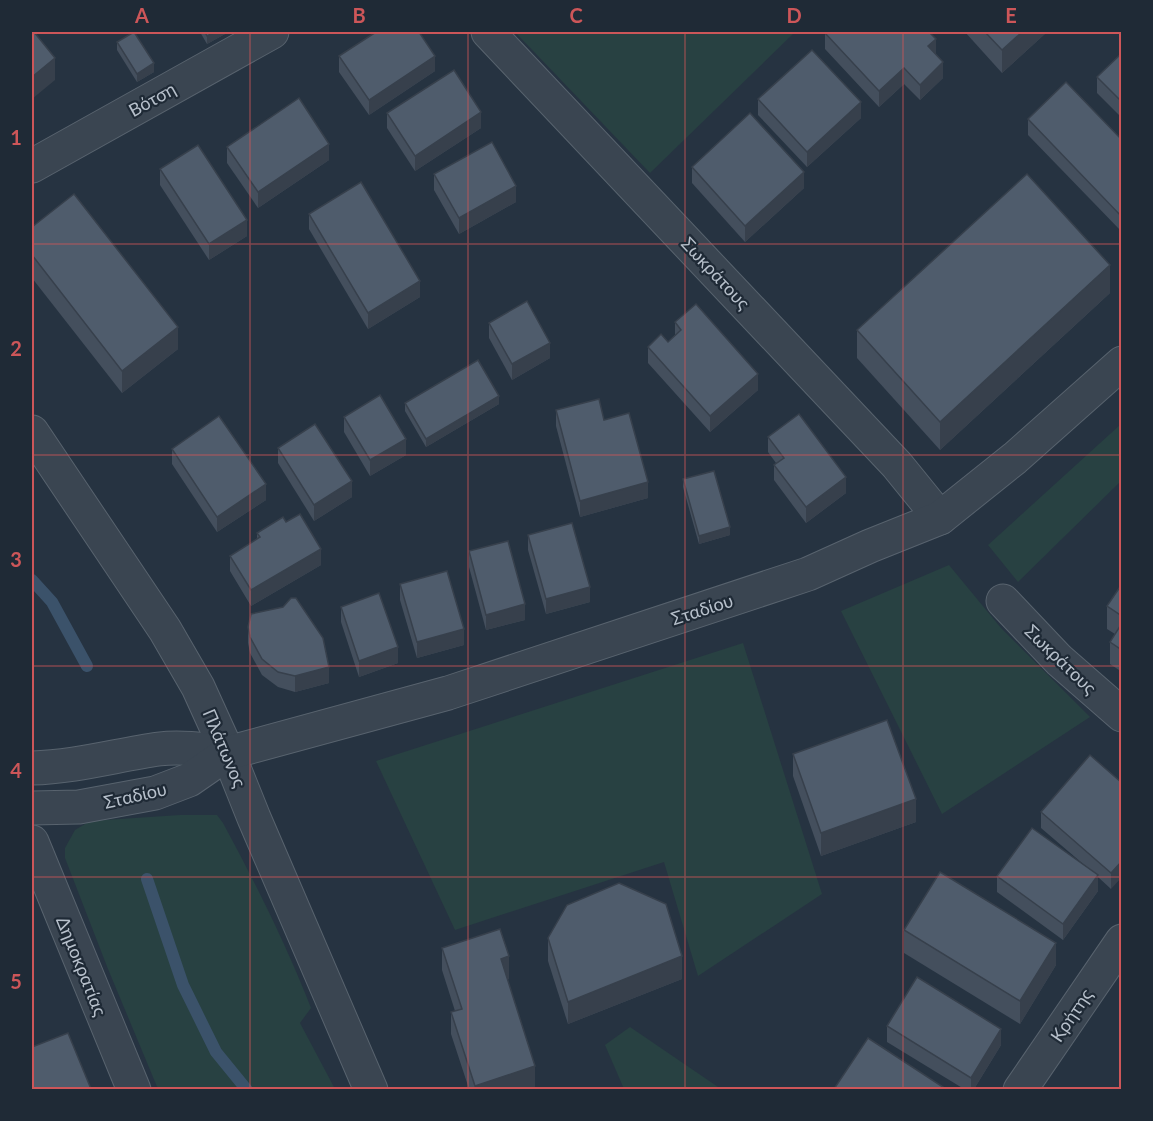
<svg xmlns="http://www.w3.org/2000/svg" width="1153" height="1121" font-family="Lato,sans-serif">
<style>
.green{fill:#284142}
.lines{fill:none;stroke-linecap:round;stroke-linejoin:round}
.stream{stroke:#3b526a;stroke-width:12}
.pedestrian-casing{stroke:#58636e;stroke-width:35}
.minor-casing{stroke:#58636e;stroke-width:35}
.tertiary-casing{stroke:#58636e;stroke-width:35}
.pedestrian{stroke:#3a4551;stroke-width:33}
.minor{stroke:#3a4551;stroke-width:33}
.tertiary{stroke:#3a4551;stroke-width:33}
.wall{fill:#444f5d}
.shaded-wall{fill:#37404c}
.building{fill:#4f5c6c;stroke:#37404c;stroke-width:1.5}
.grid{fill:none;stroke:#cd5659;stroke-width:1.5;stroke-opacity:0.55}
.labels{text-anchor:middle;dominant-baseline:central;stroke-width:4.5;stroke-linejoin:round;paint-order:stroke}
.street-label{font-size:18px;fill:#b7c0cb;stroke:#1f2a36}
.neatline{fill:none;stroke:#cd5659;stroke-width:2}
.grid-label{font-size:20px;text-anchor:middle;font-weight:bold;fill:#cd5659}
</style>
<rect width="100%" height="100%" fill="#263341"/>
<g class="green">
<polygon points="515,32 795,32 650,173"/>
<polygon points="1121,424 1121,481 1018,582 988,545"/>
<polygon points="949,565 1001,628 1090,717 942,814 841,611"/>
<polygon points="743,643 822,894 698,976 664,862 455,930 376,761"/>
<path d="M 180,815 L 217,815 L 223,823 C 256,884 286,944 311,1008 L 300,1023 L 335,1089 L 158,1089 L 108,969 L 65,858 L 65,848 L 75,830 L 90,821 Z"/>
<polygon points="630,1027 721,1089 624,1089 605,1045"/>
</g>
<g class="lines">
<g class="stream">
<polyline points="32,580 52,602 87,666"/>
<polyline points="147,879 183,985 216,1052 247,1090"/>
</g>
<defs>
<polyline id="pedestrian" points="1003,601 1059,660 1122,715"/>
<g id="minor">
<polyline points="488,32 897,465 940,518"/>
<polyline points="32,166 272,32"/>
<polyline points="1020,1090 1122,941"/>
</g>
<g id="tertiary">
<polyline points="32,432 165,630 198,687 228,753 254,818 371,1090"/>
<path d="M 32,768 C 75,767 117,755 159,749 C 182,746 206,750 228,753"/>
<polyline points="32,808 79,807 155,793 189,780 228,753 448,693 808,574 870,546 940,518 1015,458 1122,363"/>
<polyline points="32,842 134,1090"/>
</g>
</defs>
<use href="#pedestrian" class="pedestrian-casing"/>
<use href="#minor" class="minor-casing"/>
<use href="#tertiary" class="tertiary-casing"/>
<use href="#pedestrian" class="pedestrian"/>
<use href="#minor" class="minor"/>
<use href="#tertiary" class="tertiary"/>
</g>
<g class="wall">
<polygon points="200,32 225,32 225,34 207,44"/>
<polygon points="965,32 1047,32 1002,73"/>
<polygon points="825,33 936,54 943,78 920,100 904,84 879,107 825,49"/>
<polygon points="117,42 154,72 137,82 117,50"/>
<polygon points="1122,53 1122,118 1097,93 1097,77"/>
<polygon points="339,56 435,71 369,115 339,72"/>
<polygon points="758,99 861,118 807,167 758,115"/>
<polygon points="387,113 481,128 415,171 387,128"/>
<polygon points="1028,119 1122,140 1122,232 1028,135"/>
<polygon points="227,147 329,160 258,208 227,163"/>
<polygon points="692,167 804,188 745,242 692,183"/>
<polygon points="160,169 247,236 209,260 160,185"/>
<polygon points="434,174 516,202 459,234 434,190"/>
<polygon points="309,214 420,297 368,329 309,229"/>
<polygon points="32,227 178,349 122,393 32,278"/>
<polygon points="1110,293 940,450 857,358 857,330"/>
<polygon points="675,322 758,390 710,432 648,363 648,347 668,342 675,335"/>
<polygon points="489,323 550,358 512,380 489,338"/>
<polygon points="405,403 499,404 426,447 405,411"/>
<polygon points="556,410 604,420 648,498 580,517 556,426"/>
<polygon points="344,417 406,455 370,476 344,432"/>
<polygon points="768,437 846,493 806,523 774,480 774,465 776,463 768,452"/>
<polygon points="278,448 352,497 314,521 278,463"/>
<polygon points="172,449 266,500 217,532 172,464"/>
<polygon points="683,479 730,535 699,544 683,487"/>
<polygon points="286,522 321,565 251,606 230,571 230,556 257,539 257,533"/>
<polygon points="528,535 590,602 546,614 528,550"/>
<polygon points="469,551 525,620 486,630 469,567"/>
<polygon points="400,584 464,645 417,658 400,600"/>
<polygon points="1122,584 1122,672 1110,664 1110,642 1115,634 1107,629 1107,606"/>
<polygon points="341,607 398,663 359,677 341,622"/>
<polygon points="248,627 329,683 295,692 278,687 262,675 250,653 248,643"/>
<polygon points="793,754 916,822 821,856 793,776"/>
<polygon points="1122,783 1111,889 1098,877 1098,891 1063,940 997,892 997,876 1089,869 1041,828 1041,812"/>
<polygon points="904,930 1056,965 1020,1024 904,953"/>
<polygon points="548,938 682,979 568,1024 548,961"/>
<polygon points="442,948 509,979 507,979 535,1089 469,1089 451,1034 451,1012 455,1011 442,970"/>
<polygon points="887,1026 1001,1045 974,1089 964,1089 887,1042"/>
</g>
<g class="shaded-wall">
<polygon points="215,32 225,32 225,34 207,44 207,36"/>
<polygon points="1022,32 1047,32 1002,73 1002,50"/>
<polygon points="936,39 936,55 928,46"/>
<polygon points="435,56 435,71 369,115 369,100"/>
<polygon points="55,58 55,80 32,99 32,77"/>
<polygon points="943,62 943,78 920,100 920,85"/>
<polygon points="154,63 154,72 137,82 137,74"/>
<polygon points="904,68 904,84 879,107 879,91"/>
<polygon points="861,102 861,118 807,167 807,152"/>
<polygon points="481,112 481,128 415,171 415,156"/>
<polygon points="329,144 329,160 258,208 258,192"/>
<polygon points="804,172 804,188 745,242 745,226"/>
<polygon points="516,186 516,202 459,234 459,218"/>
<polygon points="247,220 247,236 209,260 209,244"/>
<polygon points="1110,265 1110,293 940,450 940,422"/>
<polygon points="420,281 420,297 368,329 368,313"/>
<polygon points="178,327 178,349 122,393 122,371"/>
<polygon points="550,343 550,358 512,380 512,364"/>
<polygon points="758,374 758,390 710,432 710,416"/>
<polygon points="499,396 499,404 426,447 426,439"/>
<polygon points="406,439 406,455 370,476 370,460"/>
<polygon points="846,477 846,493 806,523 806,507"/>
<polygon points="352,481 352,497 314,521 314,505"/>
<polygon points="648,482 648,498 580,517 580,501"/>
<polygon points="266,484 266,500 217,532 217,517"/>
<polygon points="730,527 730,535 699,544 699,536"/>
<polygon points="321,549 321,565 251,606 251,590"/>
<polygon points="590,587 590,602 546,614 546,599"/>
<polygon points="525,604 525,620 486,630 486,615"/>
<polygon points="464,629 464,645 417,658 417,642"/>
<polygon points="398,647 398,663 359,677 359,661"/>
<polygon points="329,667 329,683 295,692 295,676"/>
<polygon points="916,799 916,822 821,856 821,833"/>
<polygon points="1122,861 1122,877 1111,889 1111,873"/>
<polygon points="1098,875 1098,891 1063,940 1063,924"/>
<polygon points="1056,943 1056,965 1020,1024 1020,1001"/>
<polygon points="509,956 509,979 501,982 501,959"/>
<polygon points="682,956 682,979 568,1024 568,1002"/>
<polygon points="1001,1029 1001,1045 974,1089 971,1089 971,1078"/>
<polygon points="535,1066 535,1089 475,1089 475,1086"/>
</g>
<g class="building">
<polygon points="32,32 34,32 55,58 32,77"/>
<polygon points="134,32 154,63 137,74 117,42"/>
<polygon points="205,32 215,32 207,36"/>
<polygon points="376,32 419,32 435,56 369,100 339,56"/>
<polygon points="827,32 929,32 936,39 928,46 943,62 920,85 904,68 879,91 825,33"/>
<polygon points="985,32 1022,32 1002,50"/>
<polygon points="812,50 861,102 807,152 758,99"/>
<polygon points="1122,53 1122,102 1097,77"/>
<polygon points="454,70 481,112 415,156 387,113"/>
<polygon points="1066,82 1122,140 1122,217 1028,119"/>
<polygon points="299,98 329,144 258,192 227,147"/>
<polygon points="750,113 804,172 745,226 692,167"/>
<polygon points="492,142 516,186 459,218 434,174"/>
<polygon points="198,145 247,220 209,244 160,169"/>
<polygon points="1027,174 1110,265 940,422 857,330"/>
<polygon points="361,182 420,281 368,313 309,214"/>
<polygon points="74,194 178,327 122,371 32,255 32,227"/>
<polygon points="527,301 550,343 512,364 489,323"/>
<polygon points="696,304 758,374 710,416 648,347 661,334 668,342 681,330 675,322"/>
<polygon points="478,360 499,396 426,439 405,403"/>
<polygon points="380,395 406,439 370,460 344,417"/>
<polygon points="599,399 604,420 629,413 648,482 580,501 556,410"/>
<polygon points="799,414 846,477 806,507 774,465 784,458 768,437"/>
<polygon points="219,416 266,484 217,517 172,449"/>
<polygon points="315,424 352,481 314,505 278,448"/>
<polygon points="714,471 730,527 699,536 683,479"/>
<polygon points="300,514 321,549 251,590 230,556 260,537 257,533 283,517 286,522"/>
<polygon points="572,523 590,587 546,599 528,535"/>
<polygon points="508,541 525,604 486,615 469,551"/>
<polygon points="447,571 464,629 417,642 400,584"/>
<polygon points="1122,584 1122,616 1107,606"/>
<polygon points="379,593 398,647 359,661 341,607"/>
<polygon points="291,598 296,598 323,638 329,667 295,676 278,672 262,659 250,637 248,627 251,614 283,607"/>
<polygon points="1122,623 1122,650 1110,642"/>
<polygon points="887,720 916,799 821,833 793,754"/>
<polygon points="1090,755 1122,783 1122,861 1111,873 1041,812"/>
<polygon points="1032,828 1098,875 1063,924 997,876"/>
<polygon points="940,872 1056,943 1020,1001 904,930"/>
<polygon points="619,883 666,904 682,956 568,1002 548,938 567,905"/>
<polygon points="500,929 509,956 501,959 535,1066 475,1086 451,1012 462,1009 442,948"/>
<polygon points="917,977 1001,1029 971,1078 887,1026"/>
<polygon points="68,1033 91,1089 32,1089 32,1047"/>
<polygon points="868,1038 946,1089 834,1089"/>
</g>
<path class="grid" d="M 250,32 L 250,1090M 468,32 L 468,1090M 685,32 L 685,1090M 903,32 L 903,1090M 32,244 L 1122,244M 32,455 L 1122,455M 32,666 L 1122,666M 32,877 L 1122,877"/>
<g class="labels">
<g class="street-label">
<text transform="translate(152 99) rotate(-29)">Βότση</text>
<text transform="translate(716 273) rotate(47)">Σωκράτους</text>
<text transform="translate(702 609) rotate(-18)">Σταδίου</text>
<text transform="translate(1061 659) rotate(44)">Σωκράτους</text>
<text transform="translate(225 748) rotate(67)">Πλάτωνος</text>
<text transform="translate(135 795) rotate(-13)">Σταδίου</text>
<text transform="translate(82 966) rotate(68)">Δημοκρατίας</text>
<text transform="translate(1071 1015) rotate(-56)">Κρήτης</text>
</g>
</g>
<rect width="1153" height="1121" fill="none" stroke="#1f2a36" stroke-width="66"/>
<rect x="33" y="33" width="1087" height="1055" class="neatline"/>
<g class="grid-label">
<text x="142" y="23">A</text>
<text x="359" y="23">B</text>
<text x="576" y="23">C</text>
<text x="794" y="23">D</text>
<text x="1011" y="23">E</text>
<text x="16" y="145">1</text>
<text x="16" y="356">2</text>
<text x="16" y="567">3</text>
<text x="16" y="778">4</text>
<text x="16" y="989">5</text>
</g>
</svg>
